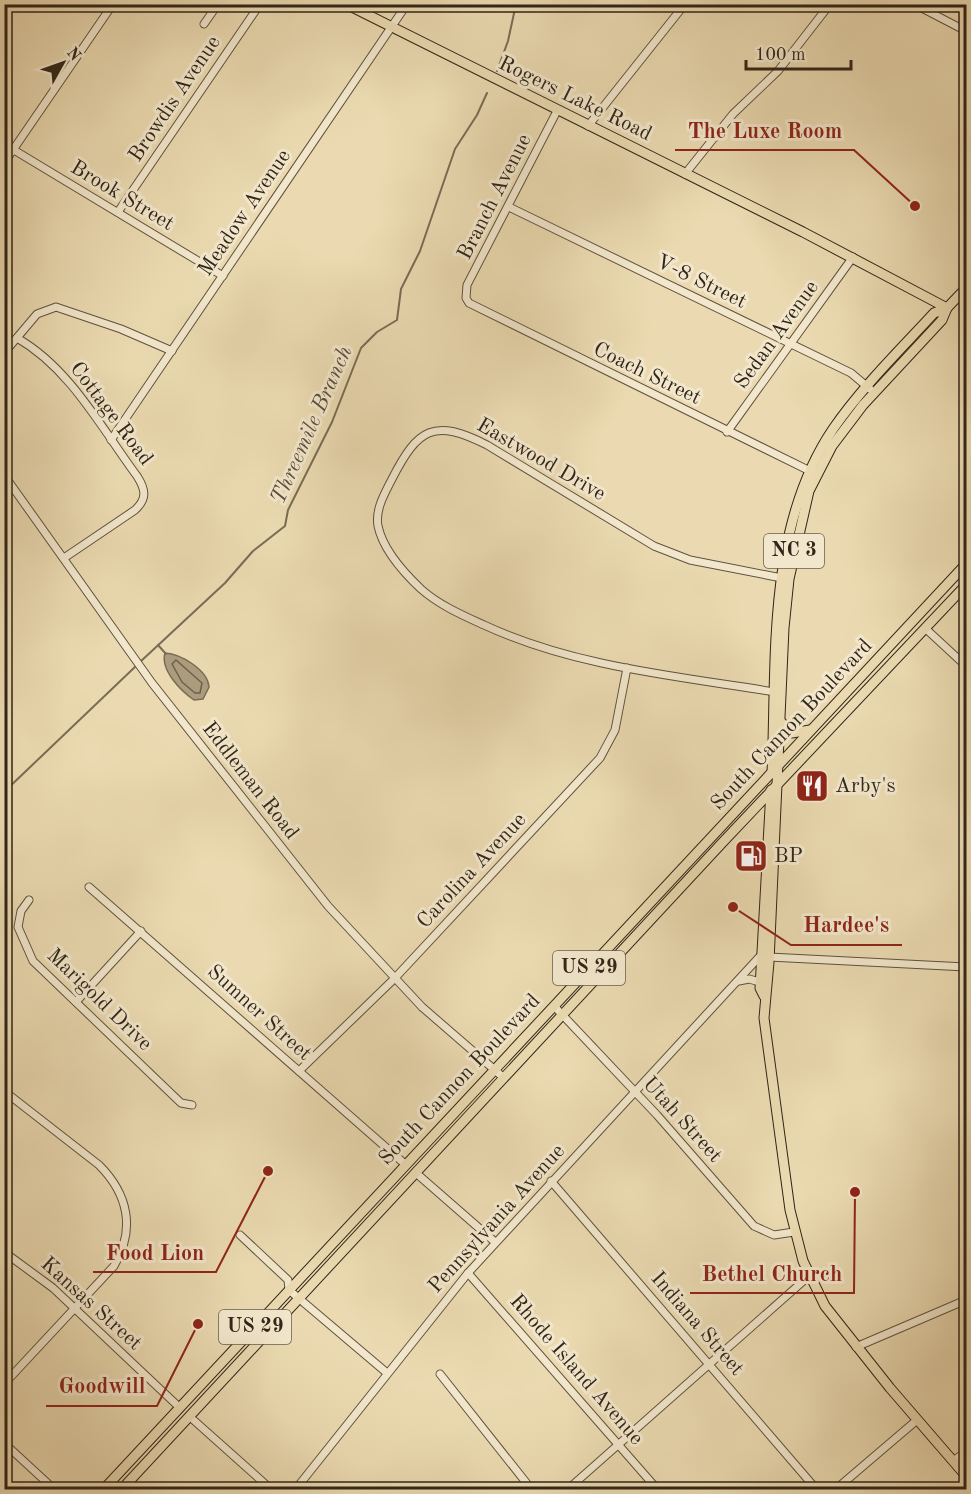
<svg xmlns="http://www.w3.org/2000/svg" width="971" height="1494" font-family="'Old Standard TT',serif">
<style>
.water{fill:#ab9c7d;stroke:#7a6c55;stroke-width:1.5}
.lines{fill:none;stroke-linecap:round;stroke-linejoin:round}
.shore{stroke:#6e604a;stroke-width:1.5}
.stream{stroke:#7a6c55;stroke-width:2}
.minor-casing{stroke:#5f523e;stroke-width:9}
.major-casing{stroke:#302518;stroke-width:11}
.minor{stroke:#f2e7cc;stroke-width:7}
.major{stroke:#ebdab1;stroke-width:9}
.labels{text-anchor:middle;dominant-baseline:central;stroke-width:6;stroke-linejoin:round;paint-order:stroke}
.shield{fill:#f2e7cc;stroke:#6a5f4e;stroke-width:1.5}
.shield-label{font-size:20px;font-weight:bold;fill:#302518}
.street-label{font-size:21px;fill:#302518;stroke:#f2e7cc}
.poi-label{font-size:21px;fill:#302518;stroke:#f2e7cc;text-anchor:start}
.water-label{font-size:22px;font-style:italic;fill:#5b4f3b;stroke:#f2e7cc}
.leader{fill:none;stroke:#8f2418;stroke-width:2}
.callout-dot{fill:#8f2418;stroke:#f2e7cc;stroke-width:2}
.callout-label{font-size:22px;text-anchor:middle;font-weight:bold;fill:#8f2418;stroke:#f2e7cc;stroke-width:6;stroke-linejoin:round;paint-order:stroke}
</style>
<rect width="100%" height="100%" fill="#ebdab1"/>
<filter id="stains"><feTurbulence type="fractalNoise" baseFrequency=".00333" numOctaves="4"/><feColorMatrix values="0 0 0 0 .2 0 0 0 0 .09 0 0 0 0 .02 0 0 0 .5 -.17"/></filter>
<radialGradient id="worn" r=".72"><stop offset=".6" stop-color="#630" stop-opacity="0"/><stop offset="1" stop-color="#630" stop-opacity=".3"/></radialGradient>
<path class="water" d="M 165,653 C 181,654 208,670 209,687 L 203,699 L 194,700 C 181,691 160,670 165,653 Z"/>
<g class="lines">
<polygon class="shore" points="176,660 202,683 200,693 195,693 182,682 172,664"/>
<g class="stream">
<polyline points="497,71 508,41 516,4"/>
<polyline points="158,645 166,654"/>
<polyline points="140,662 225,583 253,551 285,526 288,510 332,422 361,348 377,332 397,320 401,289 420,251 455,149 477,115 487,93"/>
<polyline points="4,792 136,666"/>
</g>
<defs>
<g id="minor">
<polyline points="914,4 966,31"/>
<polyline points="204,24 218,4"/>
<polyline points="557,111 467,285 466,298 469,303 814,473"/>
<polyline points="588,126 685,4"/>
<polyline points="4,144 223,276"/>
<polyline points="4,163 113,4"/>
<polyline points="685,174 733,114 778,71 830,4"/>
<polyline points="509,207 851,373 870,389"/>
<polyline points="118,212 260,4"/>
<path d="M 17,338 C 70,368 102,429 137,476 C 146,490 147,499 135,510 L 64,558"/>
<polyline points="4,353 37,314 56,307 121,329 172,351"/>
<polyline points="727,432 853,257"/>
<polyline points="111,440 407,4"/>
<polyline points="4,475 152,683 328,906 422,1007 504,1078"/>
<polyline points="926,629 966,666"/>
<path d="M 775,692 C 676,676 575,667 484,625 C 462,615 439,605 421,589 C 403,572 383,550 378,526 C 375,509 385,493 392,479 C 418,428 434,418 487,445 L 654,546 L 690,560 L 787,579"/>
<polyline points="89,887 406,1165"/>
<polyline points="29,900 21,911 18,927 33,961 181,1103 192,1105"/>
<polyline points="769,957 966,967"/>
<polyline points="739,981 749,979 760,982"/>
<polyline points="76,1002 141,931"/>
<polyline points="554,1006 657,1115 754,1226 774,1235 794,1232"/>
<polyline points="299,1071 394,979 600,758 615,730 627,668"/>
<path d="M 4,1091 L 99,1165 C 128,1194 136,1229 114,1266 L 4,1384"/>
<polyline points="416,1173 495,1242"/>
<polyline points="551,1181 817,1490"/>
<polyline points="240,1235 288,1280 289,1290 387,1373"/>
<polyline points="4,1252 53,1288 179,1407"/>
<polyline points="468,1273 658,1490"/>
<polyline points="856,1347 966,1300"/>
<polyline points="440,1374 532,1490"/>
<polyline points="189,1416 272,1490"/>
<polyline points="4,1443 55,1490"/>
<polyline points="953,1461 966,1452"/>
<polyline points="295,1490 468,1273 762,954"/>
<polyline points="567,1490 809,1276"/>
<polyline points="835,1490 917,1420"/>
</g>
<g id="major">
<polyline points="346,4 803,232 947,308"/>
<polyline points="966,288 947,308 942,320 863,405 832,446 809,491 789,579 784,628 769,962 764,1018 790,1210 803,1261 825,1306 890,1388 966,1476"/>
<polyline points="781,722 792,733 810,730"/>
<path d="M 772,773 C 777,660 766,528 833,429 C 862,387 900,350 934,313 L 947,308"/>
<polyline points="764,996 760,988 771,790"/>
<polyline points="103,1490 966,564"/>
<polyline points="121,1490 722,843 966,585"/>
</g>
</defs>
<use href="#minor" class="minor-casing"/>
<use href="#major" class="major-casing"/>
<use href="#minor" class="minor"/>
<use href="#major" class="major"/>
</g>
<defs>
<symbol id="restaurant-square" viewBox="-11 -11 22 22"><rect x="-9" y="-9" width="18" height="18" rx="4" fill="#8f2418" stroke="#f2e7cc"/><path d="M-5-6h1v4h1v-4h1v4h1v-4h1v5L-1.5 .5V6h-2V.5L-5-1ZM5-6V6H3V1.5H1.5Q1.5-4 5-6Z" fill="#fff"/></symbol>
<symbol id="fuel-square" viewBox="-11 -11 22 22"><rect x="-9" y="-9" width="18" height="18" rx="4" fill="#8f2418" stroke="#f2e7cc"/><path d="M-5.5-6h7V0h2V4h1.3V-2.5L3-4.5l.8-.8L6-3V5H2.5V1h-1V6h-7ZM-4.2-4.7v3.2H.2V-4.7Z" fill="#fff"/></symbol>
</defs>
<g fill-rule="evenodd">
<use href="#restaurant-square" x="793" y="767" width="38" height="38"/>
<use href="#fuel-square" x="732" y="837" width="38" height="38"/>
</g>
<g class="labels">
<g class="shield">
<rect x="764" y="534" width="60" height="34" rx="4.5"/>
<rect x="553" y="951" width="72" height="34" rx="4.5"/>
<rect x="219" y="1310" width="72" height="34" rx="4.5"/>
</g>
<g class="shield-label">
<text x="794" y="551">NC 3</text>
<text x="589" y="968">US 29</text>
<text x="255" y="1327">US 29</text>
</g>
<g class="street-label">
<text transform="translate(175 99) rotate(-56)">Browdis Avenue</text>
<text transform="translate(575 99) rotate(26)">Rogers Lake Road</text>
<text transform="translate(122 196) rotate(31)">Brook Street</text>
<text transform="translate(495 197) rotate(-63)">Branch Avenue</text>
<text transform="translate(245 213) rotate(-56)">Meadow Avenue</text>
<text transform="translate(701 282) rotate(26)">V-8 Street</text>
<text transform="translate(777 335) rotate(-54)">Sedan Avenue</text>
<text transform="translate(647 374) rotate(26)">Coach Street</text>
<text transform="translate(111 414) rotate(53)">Cottage Road</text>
<text transform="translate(541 460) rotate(30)">Eastwood Drive</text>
<text transform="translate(792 725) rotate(-47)">South Cannon Boulevard</text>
<text transform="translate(250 781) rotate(52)">Eddleman Road</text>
<text transform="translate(472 871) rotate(-47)">Carolina Avenue</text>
<text transform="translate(99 1000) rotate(44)">Marigold Drive</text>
<text transform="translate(259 1013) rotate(42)">Sumner Street</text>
<text transform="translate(460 1080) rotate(-47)">South Cannon Boulevard</text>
<text transform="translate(682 1120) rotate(48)">Utah Street</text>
<text transform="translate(497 1219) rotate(-48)">Pennsylvania Avenue</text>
<text transform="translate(91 1304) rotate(42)">Kansas Street</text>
<text transform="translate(697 1324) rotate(49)">Indiana Street</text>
<text transform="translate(576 1370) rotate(49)">Rhode Island Avenue</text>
</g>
<g class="poi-label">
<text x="835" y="786">Arby's</text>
<text x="774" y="856">BP</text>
</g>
<g class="water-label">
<text transform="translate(312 425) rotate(-66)">Threemile Branch</text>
</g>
</g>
<path class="leader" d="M915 206L854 150H675M733 907L791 945H902M268 1171L216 1272H93M855 1192L854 1293H690M198 1324L157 1406H46"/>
<g class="callout-dot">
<circle cx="915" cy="206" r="6"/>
<circle cx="733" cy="907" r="6"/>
<circle cx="268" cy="1171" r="6"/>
<circle cx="855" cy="1192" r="6"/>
<circle cx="198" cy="1324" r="6"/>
</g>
<g class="callout-label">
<text x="765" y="138">The Luxe Room</text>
<text x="846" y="932">Hardee's</text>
<text x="155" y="1260">Food Lion</text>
<text x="772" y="1281">Bethel Church</text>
<text x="102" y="1393">Goodwill</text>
</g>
<rect width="971" height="1494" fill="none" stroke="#ebdab1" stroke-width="24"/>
<rect x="6" y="6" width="959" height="1482" fill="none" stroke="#302518" stroke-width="3"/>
<rect x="12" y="12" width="947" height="1470" fill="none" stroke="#302518" stroke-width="1.5"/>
<g transform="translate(63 63) rotate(50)" stroke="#f2e7cc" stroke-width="4.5" paint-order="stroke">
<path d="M0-4.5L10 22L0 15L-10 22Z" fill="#302518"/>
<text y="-9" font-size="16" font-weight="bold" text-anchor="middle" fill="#302518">N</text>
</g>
<path d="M746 60v9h105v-9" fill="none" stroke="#302518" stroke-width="3"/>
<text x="755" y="60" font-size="18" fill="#302518" stroke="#f2e7cc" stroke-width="4.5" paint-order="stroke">100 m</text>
<rect width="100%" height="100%" filter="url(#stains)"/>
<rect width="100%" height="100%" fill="url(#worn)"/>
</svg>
